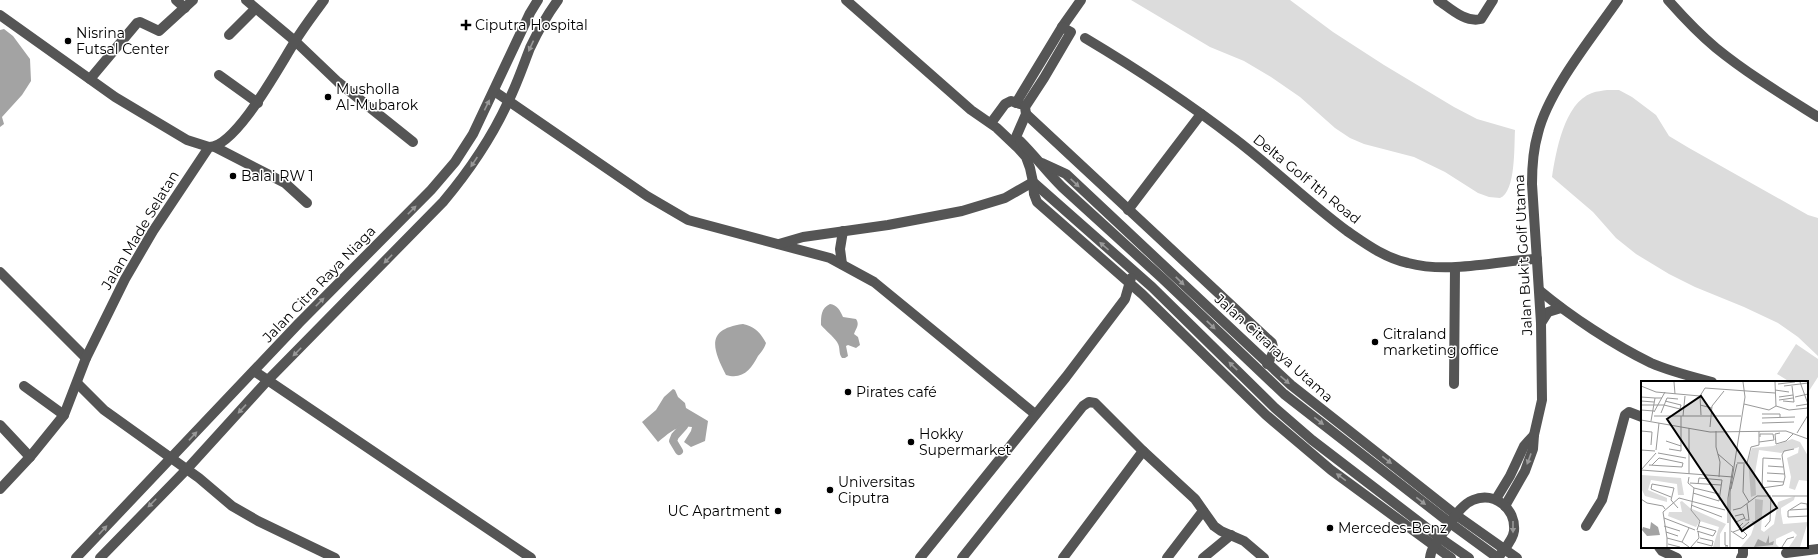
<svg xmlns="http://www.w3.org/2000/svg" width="1818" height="558" font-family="Montserrat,sans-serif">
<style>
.green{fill:#dcdcdc}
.water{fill:#a3a3a3}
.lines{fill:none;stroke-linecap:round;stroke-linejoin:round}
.canal{stroke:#a3a3a3;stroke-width:8}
.minor{stroke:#555;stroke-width:10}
.oneway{fill:#999}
.poi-dot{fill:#000;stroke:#fff;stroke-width:1.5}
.labels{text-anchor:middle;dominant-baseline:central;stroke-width:3;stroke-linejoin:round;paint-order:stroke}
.poi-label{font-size:14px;fill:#000;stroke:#fff;text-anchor:start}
.street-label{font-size:14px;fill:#000;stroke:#fff}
.inset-road{fill:none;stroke:#999;stroke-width:1}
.view{fill:#000;fill-opacity:0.15;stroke:#000;stroke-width:2}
.inset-edge{fill:none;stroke:#000;stroke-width:2}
</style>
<rect width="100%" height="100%" fill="#fff"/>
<g class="green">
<path d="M 1131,0 L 1290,0 L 1333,32 L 1384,65 L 1454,107 L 1477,119 L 1515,130 C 1514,146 1516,192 1500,198 L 1489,197 L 1478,193 L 1445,172 L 1414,157 L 1364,144 L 1350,138 L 1335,128 L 1300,97 L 1271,77 L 1244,61 L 1210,47 Z"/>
<path d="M 1607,90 L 1619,90 L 1632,97 L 1656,115 L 1669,136 L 1689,148 L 1808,215 L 1818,218 L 1818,356 L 1798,337 L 1778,323 L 1744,307 L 1695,287 L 1669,274 L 1636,254 L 1616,238 L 1593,212 L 1552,177 C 1556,152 1564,103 1592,93 C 1597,91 1602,91 1607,90 Z"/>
<polygon points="1796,344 1818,359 1818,377 1807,394 1807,382 1790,382 1777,374"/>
</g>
<g class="water">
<polygon points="4,29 13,36 30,59 31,81 22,95 2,117 4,124 0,127 0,30"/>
<path d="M 830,304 C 837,305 840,310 843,317 L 856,319 C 860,325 856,328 854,334 L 858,337 L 860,345 L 856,348 L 848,345 L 846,346 L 848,356 L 845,358 L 842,358 C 838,353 841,348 837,342 C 833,336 826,331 821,325 C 821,316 821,308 830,304 Z"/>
<path d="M 743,324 C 755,327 760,332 766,343 C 764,349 762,351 758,356 C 751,369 743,380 726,375 C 712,348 706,329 743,324 Z"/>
<path d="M 673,389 L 675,390 L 678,397 L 685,403 L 686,408 L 708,421 L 705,441 L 691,447 L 684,442 L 691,431 L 692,427 C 677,424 668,434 658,442 L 642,422 L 656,410 L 664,397 Z"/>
</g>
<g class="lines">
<polyline class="canal" points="679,451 673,441 675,436 684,426"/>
<g class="minor">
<polyline points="176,0 185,8"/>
<polyline points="246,0 295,41 338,82 413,142"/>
<polyline points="846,0 971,110 997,128 1017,147 1026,157 1030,168 1033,182 1152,287 1275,408 1312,440 1440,538 1469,558"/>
<path d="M 1438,0 C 1450,8 1465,23 1481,19 L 1493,0"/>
<path d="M 1668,0 C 1683,17 1698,33 1716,48 C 1748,74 1783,95 1818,117"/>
<polyline points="0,15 115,97 187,140 209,147"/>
<polyline points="229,35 255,9"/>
<path d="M 1085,38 C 1137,69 1187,102 1235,139 C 1273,168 1308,202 1347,231 C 1366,244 1385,258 1408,263 C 1450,274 1494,261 1537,259"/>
<polyline points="219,75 258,103"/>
<polyline points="90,79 137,23 140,22 159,31 193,0"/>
<polyline points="494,91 647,196 688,220 830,258 874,282 1035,414"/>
<polyline points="1016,103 1062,27 1081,0"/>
<path d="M 1026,114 L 1272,343 C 1275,352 1272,356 1267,364"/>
<polyline points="991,123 1005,104 1011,101 1020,104"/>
<polyline points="1016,137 1026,114 1025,107 1044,78 1071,32 1062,27"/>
<path d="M 1020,141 C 1035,156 1047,172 1062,187 L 1162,278 L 1284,394 L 1450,523 L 1498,558"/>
<polyline points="215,147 285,183 307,203"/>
<polyline points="1042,163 1066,174 1291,385 1456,515 1517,558"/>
<polyline points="1128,210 1201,114"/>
<polyline points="779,244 803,237 888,225 962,211 1005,198 1033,182 1034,194 1037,202 1142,294 1266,415 1331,470 1451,558"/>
<polyline points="842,264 840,249 843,231"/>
<polyline points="0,272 86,358"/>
<path d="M 1539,290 C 1570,316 1614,345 1651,363 C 1669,371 1693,377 1712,382"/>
<polyline points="1541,323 1548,312 1561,308"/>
<polyline points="254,371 531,558"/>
<polyline points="77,383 104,410 199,478 232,506 258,521 335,558"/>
<polyline points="1454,384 1455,268"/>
<polyline points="24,386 64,415"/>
<polyline points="0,425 30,457"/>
<path d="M 0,489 L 30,457 L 64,415 L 86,358 L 125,279 L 153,231 L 209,147 C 236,147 280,65 294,43 C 303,28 314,14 324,0"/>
<polyline points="1496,499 1510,476 1524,446 1534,435"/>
<path d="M 1505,506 L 1525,471 L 1533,449 L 1534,435 L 1542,400 L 1541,323 L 1532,184 C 1532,167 1533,150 1538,133 C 1548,91 1593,36 1618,0"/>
<polyline points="1586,526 1602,500 1625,415 1629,412 1642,417"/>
<polyline points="1659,547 1662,551 1677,558"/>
<polyline points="1786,553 1818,549"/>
<polyline points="76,558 299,323 431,190 455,162 473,134 530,13 538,0"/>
<path d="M 100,558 L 187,469 L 268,380 L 443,202 C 469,171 491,139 508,102 C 517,84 523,66 530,48 C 538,31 547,15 558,0"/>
<polyline points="920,558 1066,377 1125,299 1131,278"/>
<polyline points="962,558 1083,406 1089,402 1095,403 1143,451 1195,499 1214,526 1221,531 1244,541 1264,558"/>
<polyline points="1063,558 1143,451"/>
<polyline points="1167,558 1203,511"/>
<polyline points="1203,558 1231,535"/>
<path d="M 1430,558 C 1431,547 1440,537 1446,529 C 1454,518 1461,505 1473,500 C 1495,491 1516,509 1514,531 C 1513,540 1505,548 1500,555"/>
<polyline points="1741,558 1743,554 1743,547"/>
</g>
</g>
<defs><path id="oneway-solid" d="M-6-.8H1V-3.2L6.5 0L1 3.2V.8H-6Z"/></defs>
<g class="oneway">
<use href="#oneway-solid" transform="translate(531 46) rotate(115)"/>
<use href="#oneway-solid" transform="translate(487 105) rotate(-64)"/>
<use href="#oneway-solid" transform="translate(474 162) rotate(124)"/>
<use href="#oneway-solid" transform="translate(1075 183) rotate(43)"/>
<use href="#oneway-solid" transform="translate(412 210) rotate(-45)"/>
<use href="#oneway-solid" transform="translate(1104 246) rotate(-139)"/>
<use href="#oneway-solid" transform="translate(388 259) rotate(134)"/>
<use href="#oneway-solid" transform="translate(1180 281) rotate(44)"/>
<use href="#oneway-solid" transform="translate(320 302) rotate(-45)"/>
<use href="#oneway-solid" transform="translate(1211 325) rotate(44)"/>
<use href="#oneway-solid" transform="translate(297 352) rotate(135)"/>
<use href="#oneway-solid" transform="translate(1233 366) rotate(-136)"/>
<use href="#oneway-solid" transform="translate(1285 380) rotate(41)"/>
<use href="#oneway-solid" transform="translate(242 409) rotate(133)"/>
<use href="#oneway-solid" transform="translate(1319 421) rotate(38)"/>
<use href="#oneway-solid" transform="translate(193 436) rotate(-47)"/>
<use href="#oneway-solid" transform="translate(1529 459) rotate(110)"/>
<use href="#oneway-solid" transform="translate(1387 460) rotate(38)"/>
<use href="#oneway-solid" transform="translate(1341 477) rotate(-144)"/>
<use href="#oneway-solid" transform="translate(1421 501) rotate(38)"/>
<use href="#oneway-solid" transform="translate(152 503) rotate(135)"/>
<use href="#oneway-solid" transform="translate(1513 527) rotate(90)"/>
<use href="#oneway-solid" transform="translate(103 530) rotate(-47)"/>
</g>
<g class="poi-dot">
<path d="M464 19h4v4h4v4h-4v4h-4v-4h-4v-4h4z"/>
<circle cx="68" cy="41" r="4"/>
<circle cx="328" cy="97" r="4"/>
<circle cx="233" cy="176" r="4"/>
<circle cx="1375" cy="342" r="4"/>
<circle cx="848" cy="392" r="4"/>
<circle cx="911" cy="442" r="4"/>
<circle cx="830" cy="490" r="4"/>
<circle cx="778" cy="511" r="4"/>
<circle cx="1330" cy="528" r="4"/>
</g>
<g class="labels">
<g class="poi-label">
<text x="475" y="25">Ciputra Hospital</text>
<text x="76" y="33">Nisrina<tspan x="76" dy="16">Futsal Center</tspan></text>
<text x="336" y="89">Musholla<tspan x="336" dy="16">Al-Mubarok</tspan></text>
<text x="241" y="176">Balai RW 1</text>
<text x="1383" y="334">Citraland<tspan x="1383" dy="16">marketing office</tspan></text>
<text x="856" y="392">Pirates café</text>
<text x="919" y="434">Hokky<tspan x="919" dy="16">Supermarket</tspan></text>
<text x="838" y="482">Universitas<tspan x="838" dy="16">Ciputra</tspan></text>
<text x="770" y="511" text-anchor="end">UC Apartment</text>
<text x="1338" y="528">Mercedes-Benz</text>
</g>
<g class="street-label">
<text transform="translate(1307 179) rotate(39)">Delta Golf 1th Road</text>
<text transform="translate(140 230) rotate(-59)">Jalan Made Selatan</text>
<text transform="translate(1523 255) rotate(-93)">Jalan Bukit Golf Utama</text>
<text transform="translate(319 284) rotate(-46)">Jalan Citra Raya Niaga</text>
<text transform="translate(1274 348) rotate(42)">Jalan Citraraya Utama</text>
</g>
</g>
<g transform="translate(1641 381)">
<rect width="167" height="167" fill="#fff"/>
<path d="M 151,58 L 159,61 L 167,75 L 167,100 L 158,99 L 154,109 L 148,107 L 150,96 L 146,77 L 157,72 L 158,66 L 140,72 L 118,69 L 114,92 L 115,114 L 110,116 L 107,78 L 111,67 L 132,65 ZM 1,94 L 40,97 L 43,114 L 37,114 L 36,103 L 10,99 L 7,109 L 26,117 L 26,121 L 4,115 L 0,107 ZM 154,115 L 153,119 L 140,127 L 140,132 L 142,143 L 167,141 L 159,166 L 148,166 L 156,154 L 152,150 L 135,158 L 135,163 L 138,166 L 100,166 L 110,154 L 113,145 L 111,140 L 114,140 L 114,118 L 122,119 L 120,149 L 123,151 L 133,143 L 137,121 ZM 41,120 L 49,127 L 85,143 L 79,153 L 79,166 L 72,166 L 78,146 L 59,140 L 55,146 L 27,135 L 28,131 L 41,131 L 39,121 Z" fill="#dcdcdc"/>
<path d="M 10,141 L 17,146 L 19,154 L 6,155 L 1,149 L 2,146 L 9,148 ZM 128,154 L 128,162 L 133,160 L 132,164 L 113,166 L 117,158 L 125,162 Z" fill="#a3a3a3"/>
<path class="inset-road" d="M 33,1 L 34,13M 134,1 L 135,25M 137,3 L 154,1M 0,5 L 15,11 L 59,15M 143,5 L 167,2M 134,9 L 148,11M 59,15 L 64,7 L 134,12M 59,15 L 60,34M 0,16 L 14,17M 138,16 L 152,14M 154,16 L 167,13M 138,19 L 152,17M 0,20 L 13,21M 142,20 L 153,21 L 151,5M 103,23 L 128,29 L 135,25M 0,24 L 23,24 L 39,28 L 40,24 L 24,20M 59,24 L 71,27M 135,25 L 148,29 L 167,27M 155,25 L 167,23 L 159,1M 0,29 L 13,30M 13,31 L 24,11M 20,32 L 26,17 L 37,18M 121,33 L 139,33 L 139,36M 13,35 L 100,35M 42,35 L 44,15M 121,37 L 154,36M 0,39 L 69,51 L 145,50 L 167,58M 10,40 L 14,17 L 21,17M 121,42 L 153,41M 69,46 L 71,25 L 83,10M 0,50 L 11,51 L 10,64M 75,50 L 75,66 L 79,81 L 78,96M 139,52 L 134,53 L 135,63 L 145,60 L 152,53M 156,52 L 167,34M 25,60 L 40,65M 118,61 L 133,59 L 132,53 L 119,53 L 119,56M 28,68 L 40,70 L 40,35M 0,69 L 14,70M 15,69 L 18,42M 17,72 L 45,77M 77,73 L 92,86 L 87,117 L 87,142M 140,78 L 122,77 L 121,107 L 142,104 L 144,96 L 141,74 L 143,70 L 153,68M 96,82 L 106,82 L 110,66 L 118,64 L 118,50M 103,83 L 102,111 L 108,121M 8,84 L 41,86 L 42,82M 11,84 L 18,77 L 42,82M 127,85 L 142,86M 0,89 L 92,96M 0,89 L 15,72M 126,92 L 143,93M 48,93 L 48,47M 48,96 L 47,102 L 53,107 L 50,129 L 59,140 L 56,149M 126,100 L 143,101M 49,102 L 80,104M 53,107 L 78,113M 90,108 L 96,83M 52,112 L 78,120 L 81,99 L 58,97 L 57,103M 131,115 L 167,115M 30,116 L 10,108 L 11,103 L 33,107 L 30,119 L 37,127M 0,118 L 6,122 L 22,125 L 24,128M 160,122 L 166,123 L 167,135 L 147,136 L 147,130 ZM 50,124 L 81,136M 92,129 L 100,127 L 116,115 L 130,115M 149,129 L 166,128M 94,135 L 102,133 L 104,138M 23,137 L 54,149M 104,139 L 108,139 L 106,123M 102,142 L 98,146 L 95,141 L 104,137M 23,145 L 39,150M 124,146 L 129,140 L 130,116M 56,150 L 72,155 L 75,150 L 58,145M 90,150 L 102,158 L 106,154 L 100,148M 25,151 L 37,155M 84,151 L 84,164 L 87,165 L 84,165M 92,151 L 100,148 L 108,141M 26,157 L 22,131 L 38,117 L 84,129M 56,161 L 71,165 L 72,160 L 59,157M 27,163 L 39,166M 26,166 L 26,157 L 41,161M 48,166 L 41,161 L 48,147M 50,166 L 58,157 L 57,150M 89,166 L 89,111 L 104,16 L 102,1M 141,166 L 146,158 L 153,156"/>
<path class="view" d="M 60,15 L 136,127 L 101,150 L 26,38 Z"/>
<rect width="167" height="167" class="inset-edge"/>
</g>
</svg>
